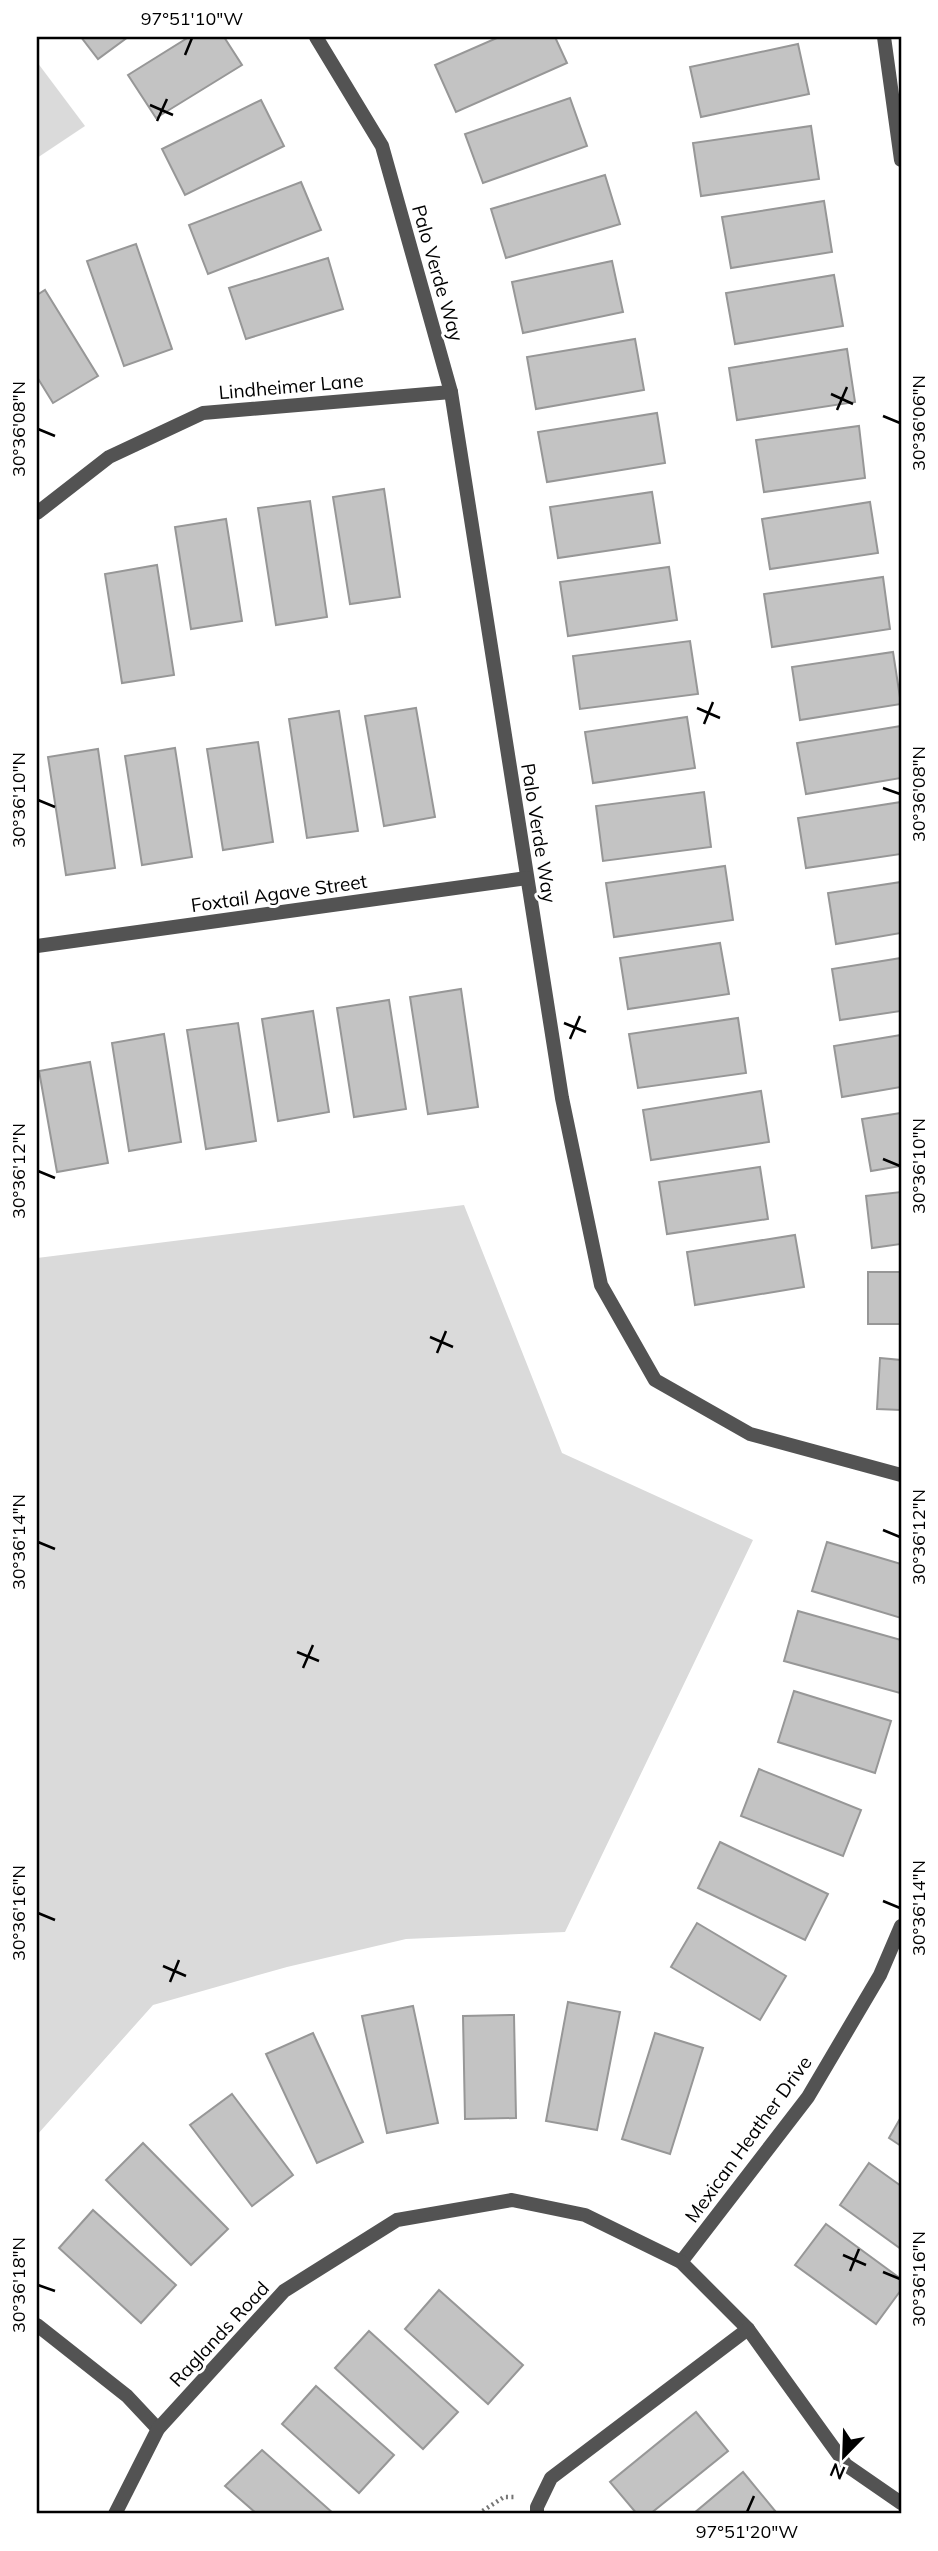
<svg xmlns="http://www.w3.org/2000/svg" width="938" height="2551" font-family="Mulish,sans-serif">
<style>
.green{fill:#dadada}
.building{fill:#c3c3c3;stroke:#979797;stroke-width:2}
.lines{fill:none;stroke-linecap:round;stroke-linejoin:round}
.path{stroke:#757575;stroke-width:4.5;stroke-dasharray:2 3.5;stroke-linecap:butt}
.minor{stroke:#535353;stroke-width:14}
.ticks{fill:none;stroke:#000;stroke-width:2.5}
.labels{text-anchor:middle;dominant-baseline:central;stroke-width:6;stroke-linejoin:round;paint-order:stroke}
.street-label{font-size:19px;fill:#000;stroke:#fff}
.neatline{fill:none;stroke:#000;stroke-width:2.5}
.ticks-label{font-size:18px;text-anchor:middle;fill:#000}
</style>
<rect width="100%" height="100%" fill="#fff"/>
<g class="green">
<polygon points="37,62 85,126 37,158"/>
<polygon points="464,1205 562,1453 753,1540 565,1932 406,1939 287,1967 153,2005 37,2135 37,1258"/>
</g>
<g class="building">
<polygon points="81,37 128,37 98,59"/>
<polygon points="189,37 224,37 242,65 156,118 128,75"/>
<polygon points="499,37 555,37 567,63 456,112 435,65"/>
<polygon points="798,44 809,94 701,117 690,67"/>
<polygon points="570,98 587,146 483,183 465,134"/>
<polygon points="261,100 284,146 185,195 162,149"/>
<polygon points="811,126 819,179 701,196 693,143"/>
<polygon points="605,175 620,224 506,258 491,209"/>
<polygon points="301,182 321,230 208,274 189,225"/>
<polygon points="824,201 832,252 731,268 722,217"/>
<polygon points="136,244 172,349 124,366 87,261"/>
<polygon points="328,258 343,309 246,339 229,288"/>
<polygon points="612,261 623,312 523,333 512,282"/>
<polygon points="834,275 843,326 735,344 726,293"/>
<polygon points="45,290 98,376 53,403 37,377 37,295"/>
<polygon points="635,339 644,390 536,409 527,357"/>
<polygon points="847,349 855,402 737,420 729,368"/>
<polygon points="657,413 665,463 547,482 538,432"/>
<polygon points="859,426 865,478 764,492 756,440"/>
<polygon points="384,489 400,597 350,604 333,497"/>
<polygon points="652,492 660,543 558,558 550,507"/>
<polygon points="310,501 327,617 276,625 258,508"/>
<polygon points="870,502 878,553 770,569 762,519"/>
<polygon points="226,519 242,621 191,629 175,527"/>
<polygon points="157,565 174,675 122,683 105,574"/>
<polygon points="669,567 677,620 568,636 560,582"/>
<polygon points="883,577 890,629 772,647 764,594"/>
<polygon points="690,641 698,694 580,709 573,656"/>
<polygon points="893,652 901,704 800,720 792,667"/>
<polygon points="416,708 435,817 384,826 365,716"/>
<polygon points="339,711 358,831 307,838 289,719"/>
<polygon points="687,717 695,768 593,783 585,732"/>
<polygon points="901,726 901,778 806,794 797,743"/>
<polygon points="258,742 273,842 223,850 207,749"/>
<polygon points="175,748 192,857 142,865 125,756"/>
<polygon points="98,749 115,868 66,875 48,757"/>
<polygon points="704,792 711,847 603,861 596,806"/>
<polygon points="901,802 901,854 806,868 798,818"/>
<polygon points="725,866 733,920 614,937 606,883"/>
<polygon points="901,882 901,933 836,944 828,893"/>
<polygon points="720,943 729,994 628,1009 620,958"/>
<polygon points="901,958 901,1011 840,1020 832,969"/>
<polygon points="461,989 478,1107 428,1114 410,997"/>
<polygon points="389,1000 406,1109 354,1117 337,1008"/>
<polygon points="313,1011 329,1112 278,1121 262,1019"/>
<polygon points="738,1018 746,1073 638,1088 629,1034"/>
<polygon points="238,1023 256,1141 206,1149 187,1030"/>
<polygon points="164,1034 181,1142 129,1151 112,1043"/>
<polygon points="901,1035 901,1087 842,1097 834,1046"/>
<polygon points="90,1062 108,1163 57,1172 39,1071"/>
<polygon points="761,1091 769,1142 651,1160 643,1110"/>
<polygon points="901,1113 901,1166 871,1171 862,1119"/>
<polygon points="760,1167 768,1219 667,1234 659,1182"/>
<polygon points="901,1192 901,1244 872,1248 866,1196"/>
<polygon points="795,1235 804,1287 695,1305 687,1252"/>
<rect x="868" y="1272" width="33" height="52"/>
<polygon points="880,1358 901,1360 901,1410 877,1409"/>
<polygon points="827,1542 901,1564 901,1618 812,1591"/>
<polygon points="798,1611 901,1640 900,1693 784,1661"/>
<polygon points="794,1691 891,1721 875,1773 778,1742"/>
<polygon points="759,1769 861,1810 843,1856 741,1816"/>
<polygon points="720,1842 828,1894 805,1940 698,1888"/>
<polygon points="697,1923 786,1976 760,2020 671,1967"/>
<polygon points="568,2002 620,2012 597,2130 546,2121"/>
<polygon points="413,2006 438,2123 387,2133 362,2016"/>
<polygon points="514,2015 516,2118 465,2119 463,2016"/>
<polygon points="313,2033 363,2142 317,2163 266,2054"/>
<polygon points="655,2033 703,2048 670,2154 622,2139"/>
<polygon points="232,2094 293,2175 252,2206 190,2125"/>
<polygon points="901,2117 901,2146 889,2138"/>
<polygon points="143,2143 228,2229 191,2265 106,2180"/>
<polygon points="869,2163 901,2186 901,2249 840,2205"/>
<polygon points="93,2210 176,2285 141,2323 59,2248"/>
<polygon points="826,2224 901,2279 901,2290 876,2324 795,2265"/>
<polygon points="439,2290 523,2365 488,2404 405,2329"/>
<polygon points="369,2331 458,2412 423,2449 335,2368"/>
<polygon points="316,2386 394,2455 359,2493 282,2424"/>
<polygon points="696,2412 728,2451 650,2514 637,2514 610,2482"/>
<polygon points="262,2450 334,2514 257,2514 225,2486"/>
<polygon points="743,2472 776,2512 693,2514"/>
</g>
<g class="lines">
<polyline class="path" points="478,2514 504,2497 515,2497"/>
<g class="minor">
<polyline points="316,37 382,146 451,392 562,1098 601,1285 655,1380 750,1434 901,1475"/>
<polyline points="884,37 901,160"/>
<polyline points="37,513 109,457 203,413 451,392"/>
<polyline points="37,946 527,878"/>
<polyline points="681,2262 808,2097 880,1975 901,1926"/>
<polyline points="37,2325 127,2396 158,2429"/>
<polyline points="115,2514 158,2429 284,2291 397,2220 512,2200 585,2215 681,2262 748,2329 846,2465 901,2503"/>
<polyline points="537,2514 537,2507 551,2478 748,2329"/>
</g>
</g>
<path class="ticks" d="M 185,55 L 192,38M 150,105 L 173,115M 157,121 L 167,99M 831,394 L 853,404M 837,410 L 847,387M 883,416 L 900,423M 38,429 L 55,436M 697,708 L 720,718M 704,724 L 713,702M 883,788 L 900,794M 38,800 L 55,807M 564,1023 L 586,1032M 570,1039 L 580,1016M 883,1159 L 900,1166M 38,1171 L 55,1178M 430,1337 L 453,1347M 437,1353 L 446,1331M 883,1530 L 900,1537M 38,1542 L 55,1549M 297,1652 L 319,1661M 303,1668 L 313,1645M 883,1901 L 900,1908M 38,1913 L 55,1920M 163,1966 L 186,1976M 170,1982 L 179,1960M 843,2255 L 866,2265M 850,2271 L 859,2249M 883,2272 L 900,2279M 38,2285 L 55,2291M 747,2512 L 754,2496"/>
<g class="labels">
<g class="street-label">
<text transform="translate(438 273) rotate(74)">Palo Verde Way</text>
<text transform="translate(291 386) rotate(-5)">Lindheimer Lane</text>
<text transform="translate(539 833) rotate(81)">Palo Verde Way</text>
<text transform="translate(279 893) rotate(-8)">Foxtail Agave Street</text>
<text transform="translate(748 2139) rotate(-54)">Mexican Heather Drive</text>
<text transform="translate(219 2334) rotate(-47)">Raglands Road</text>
</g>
</g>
<rect width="938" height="2551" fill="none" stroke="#ffffff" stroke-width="77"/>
<g transform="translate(844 2456) rotate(203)" stroke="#ffffff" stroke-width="5" paint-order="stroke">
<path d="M0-5L12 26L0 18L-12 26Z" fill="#000000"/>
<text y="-10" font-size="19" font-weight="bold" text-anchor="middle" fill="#000000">N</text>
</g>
<rect x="38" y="38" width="862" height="2474" class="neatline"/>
<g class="ticks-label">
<text x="192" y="25">97°51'10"W</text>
<text transform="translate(919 423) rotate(-90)" y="6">30°36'06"N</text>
<text transform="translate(19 429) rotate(-90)" y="6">30°36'08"N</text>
<text transform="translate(919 794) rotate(-90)" y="6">30°36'08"N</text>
<text transform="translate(19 800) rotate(-90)" y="6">30°36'10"N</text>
<text transform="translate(919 1166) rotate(-90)" y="6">30°36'10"N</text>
<text transform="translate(19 1171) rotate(-90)" y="6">30°36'12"N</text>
<text transform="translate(919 1537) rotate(-90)" y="6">30°36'12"N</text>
<text transform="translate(19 1542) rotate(-90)" y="6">30°36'14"N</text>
<text transform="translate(919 1908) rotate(-90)" y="6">30°36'14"N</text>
<text transform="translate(19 1913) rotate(-90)" y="6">30°36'16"N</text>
<text transform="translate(919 2279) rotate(-90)" y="6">30°36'16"N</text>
<text transform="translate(19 2285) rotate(-90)" y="6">30°36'18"N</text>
<text x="747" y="2538">97°51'20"W</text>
</g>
</svg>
